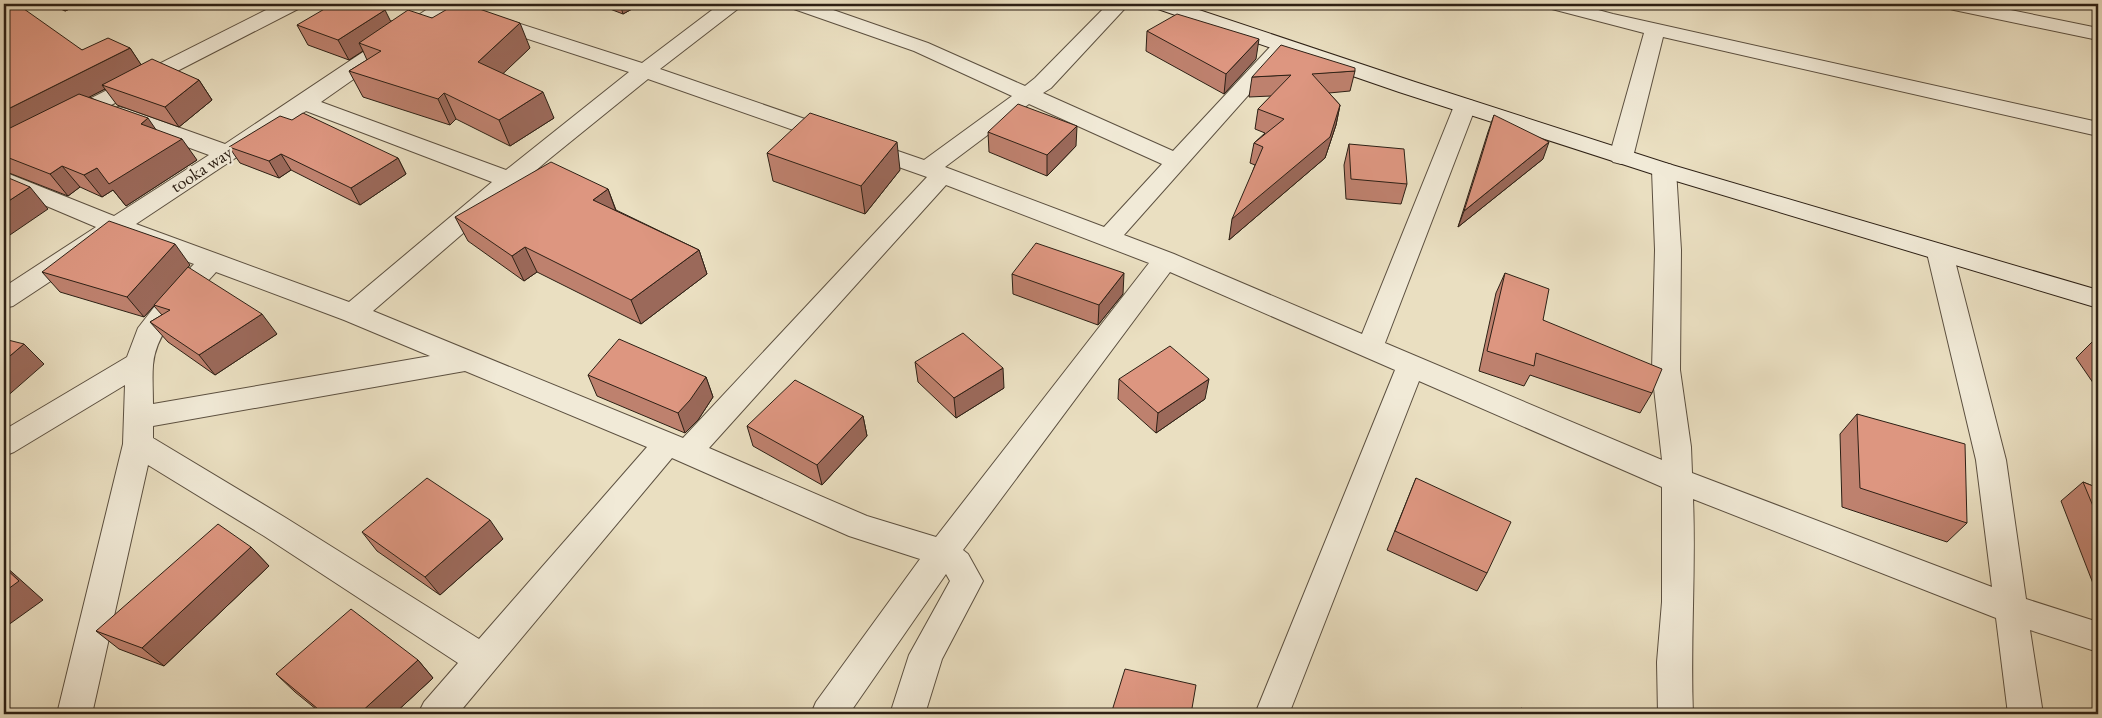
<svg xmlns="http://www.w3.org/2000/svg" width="2102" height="718" font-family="'EB Garamond',serif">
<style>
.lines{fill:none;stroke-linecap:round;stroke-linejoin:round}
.street-casing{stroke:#5c5040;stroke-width:2}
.secondary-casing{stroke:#2d2015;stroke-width:2}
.street{fill:#f1ead7;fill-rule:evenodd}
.secondary{fill:#f1ead7;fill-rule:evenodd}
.wall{fill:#be816e;stroke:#2d2015}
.shaded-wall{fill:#9b695a;stroke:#2d2015}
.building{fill:#dd9680;stroke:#2d2015}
.labels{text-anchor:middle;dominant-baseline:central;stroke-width:5;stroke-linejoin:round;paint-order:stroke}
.street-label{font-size:18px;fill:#2d2015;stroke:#f1ead7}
</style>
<rect width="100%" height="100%" fill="#eadfc1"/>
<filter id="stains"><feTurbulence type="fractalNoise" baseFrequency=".004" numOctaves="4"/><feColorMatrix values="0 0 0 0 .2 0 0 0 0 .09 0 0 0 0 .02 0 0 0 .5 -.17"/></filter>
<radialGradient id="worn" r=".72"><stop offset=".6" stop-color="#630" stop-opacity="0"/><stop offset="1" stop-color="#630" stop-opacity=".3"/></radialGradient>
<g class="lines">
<defs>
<g id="street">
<polygon points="278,4 303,4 300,8 12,156 4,158 4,142"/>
<path d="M 435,4 L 458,4 L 642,63 L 720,4 L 742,4 L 739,8 L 660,69 L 924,160 L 1012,96 L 914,51 L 791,8 L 788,4 L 816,4 L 928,43 L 1025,86 L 1035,78 L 1108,4 L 1129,4 L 1051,88 L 1043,93 L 1173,151 L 1270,47 L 1277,45 L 1284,47 L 1287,51 L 1284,55 L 1124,235 L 1174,254 L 1362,334 L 1454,106 L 1457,101 L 1465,99 L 1473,101 L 1476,106 L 1385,343 L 1662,460 L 1652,370 L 1655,250 L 1652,170 L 1656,165 L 1664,163 L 1672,165 L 1676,170 L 1681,250 L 1680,370 L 1691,447 L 1692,473 L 1992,587 L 1976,460 L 1927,253 L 1931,247 L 1940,244 L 1949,247 L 1953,253 L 2006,460 L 2026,599 L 2098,622 L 2098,652 L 2030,630 L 2043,714 L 2008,714 L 1996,618 L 1693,499 C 1696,571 1690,642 1693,714 L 1658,714 L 1657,662 L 1662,602 L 1662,487 L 1419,381 L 1289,714 L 1255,714 L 1395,370 L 1170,272 L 963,550 L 968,554 L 983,581 L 942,659 L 925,714 L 890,714 L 909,655 L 950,581 L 946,574 L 849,714 L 811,714 L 816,702 L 920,559 L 849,536 L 672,458 L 458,714 L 418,714 L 424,702 L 458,663 L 264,536 L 148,465 L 92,714 L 57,714 L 123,444 L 125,385 L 14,452 L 4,456 L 4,430 L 127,357 L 138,328 L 155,306 L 194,264 L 119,236 L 13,306 L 4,308 L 4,287 L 96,227 L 4,188 L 4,172 L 114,216 L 209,155 L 111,119 L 108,114 L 111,109 L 119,107 L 127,109 L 225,144 ZM 448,13 L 629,72 L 506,170 L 321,102 ZM 648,79 L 927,177 L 683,438 L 373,311 L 548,160 ZM 1029,104 L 1162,164 L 1104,227 L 945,167 ZM 306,111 L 492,182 L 349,302 L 136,224 ZM 946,185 L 1149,263 L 936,537 L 867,516 L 709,448 ZM 216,272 L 344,320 L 430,356 L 153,404 C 153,391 152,378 153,365 C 156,327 193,298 216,272 ZM 465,371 L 647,447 L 479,639 L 286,518 L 153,438 L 153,426 Z"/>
<polygon points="1545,4 1576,4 1613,14 2098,122 2098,136 1663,37 1633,157 1629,162 1621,164 1613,162 1609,157 1644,33 1548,8"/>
<polygon points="1944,4 1981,4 2098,28 2098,40 1954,10 1947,8"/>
</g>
<polygon id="secondary" points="1152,4 1181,4 1415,82 1672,165 2098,290 2098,308 1656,175 1399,92 1155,8"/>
</defs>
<use href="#street" class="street-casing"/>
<use href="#secondary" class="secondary-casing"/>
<use href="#street" class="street"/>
<use href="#secondary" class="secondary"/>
</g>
<g class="wall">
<polygon points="50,4 81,4 65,11"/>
<polygon points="597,4 641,4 623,14"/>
<polygon points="4,11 82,50 130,48 141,65 199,80 212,100 179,127 117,105 105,89 89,97 155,129 197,160 126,206 113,190 102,197 80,187 68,196 4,171"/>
<polygon points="432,18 530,48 503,73 554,118 510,146 456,119 450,125 363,97 349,71 367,60 363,51 349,60 308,45 297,25 391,21"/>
<polygon points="1147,31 1256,59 1224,94 1146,51"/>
<polygon points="1355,71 1350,91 1329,93 1340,105 1336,125 1325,158 1229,240 1255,165 1250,163 1254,143 1265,133 1255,129 1258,109 1271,96 1249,97 1252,77"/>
<polygon points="1494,115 1543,159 1458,227 1488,132"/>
<polygon points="988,132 1076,146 1047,176 989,152"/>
<polygon points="1349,144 1407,184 1401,204 1346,199 1344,165"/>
<polygon points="229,147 398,158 406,174 360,205 291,170 279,178 240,163"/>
<polygon points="767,153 900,170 865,214 773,181"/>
<polygon points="608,189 616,210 699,250 707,274 641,324 537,272 524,281 468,241 455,217"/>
<polygon points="190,265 185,271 277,334 215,375 168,342 150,322 162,315 154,306 144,317 60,292 42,272"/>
<polygon points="1505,273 1543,320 1652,393 1640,413 1530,375 1524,386 1479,371 1496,293"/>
<polygon points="1012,274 1123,294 1098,325 1013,294"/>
<polygon points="2096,338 2098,339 2098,390 2076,358"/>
<polygon points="915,362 1004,388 956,418 918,382"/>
<polygon points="588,375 706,377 713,397 698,420 685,433 597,396"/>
<polygon points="1119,379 1205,399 1156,433 1118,399"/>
<polygon points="1857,414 1967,523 1947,542 1842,507 1840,434"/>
<polygon points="863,416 867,436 822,485 753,446 747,426"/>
<polygon points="1416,478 1487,573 1477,591 1387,550"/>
<polygon points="2083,482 2098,488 2098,587 2094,586 2061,501"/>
<polygon points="362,532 503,539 440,595 377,551"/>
<polygon points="251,547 269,566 164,666 119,649 96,631"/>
<polygon points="418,660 433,678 394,714 322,714 295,692 276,674"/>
</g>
<g class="shaded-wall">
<polygon points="59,4 81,4 65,11"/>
<polygon points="620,4 641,4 623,14"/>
<polygon points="385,10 395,30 359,43 363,51 349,60 338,40"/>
<polygon points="520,23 530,48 489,87 478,62"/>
<polygon points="1259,39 1256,59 1224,94 1226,74"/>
<polygon points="130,48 144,69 102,85 105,89 4,141 4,111"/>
<polygon points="199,80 212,100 179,127 165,107"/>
<polygon points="543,92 554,118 510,146 499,120"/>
<polygon points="444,93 456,119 450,125 438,99"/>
<polygon points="1340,105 1336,125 1325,158 1229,240 1232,219"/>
<polygon points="148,118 163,140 141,124"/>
<polygon points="1077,126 1076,146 1047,176 1047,155"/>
<polygon points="182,139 197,160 126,206 113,190 102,197 84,175 97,168"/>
<polygon points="897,142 900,170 865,214 861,186"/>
<polygon points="1549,142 1543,159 1458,227 1464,211"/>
<polygon points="281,154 291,170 279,178 269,161"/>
<polygon points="398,158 406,174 360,205 351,188"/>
<polygon points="62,166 80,187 68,196 50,174"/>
<polygon points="30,187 48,209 4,239 4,204"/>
<polygon points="608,189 617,214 593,200"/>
<polygon points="175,244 190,265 144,317 127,297"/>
<polygon points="525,247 537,272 524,281 512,256"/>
<polygon points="699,250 707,274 641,324 631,300"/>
<polygon points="1124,273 1123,294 1098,325 1099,305"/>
<polygon points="262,314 277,334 215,375 199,355"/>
<polygon points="24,344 44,364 4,399 4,361"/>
<polygon points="1003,368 1004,388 956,418 954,398"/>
<polygon points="706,377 713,397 698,420 685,433 678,413"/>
<polygon points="1209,379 1205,399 1156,433 1158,413"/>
<polygon points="863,416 867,436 822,485 817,465"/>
<polygon points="490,520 503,539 440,595 425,577"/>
<polygon points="251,547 269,566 164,666 142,648"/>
<polygon points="4,565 43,600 4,628"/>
<polygon points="418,660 433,678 394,714 359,714"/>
</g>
<g class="building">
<polygon points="17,4 82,50 108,38 130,48 4,111 4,11"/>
<polygon points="333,4 366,4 385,10 338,40 297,25"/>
<polygon points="456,4 465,4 520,23 478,62 543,92 499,120 444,93 438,99 349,71 381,51 359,43 408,10 432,18"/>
<polygon points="1177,14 1259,39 1226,74 1147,31"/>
<polygon points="1281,45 1355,68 1355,71 1312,74 1340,105 1330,137 1232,219 1263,147 1254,143 1284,119 1258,109 1291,75 1252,77"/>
<polygon points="152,59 199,80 165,107 102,85"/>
<polygon points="79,94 148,118 141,124 182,139 109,184 97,168 84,175 62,166 50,174 4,156 4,131"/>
<polygon points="1018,104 1077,126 1047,155 988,132"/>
<polygon points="303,113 398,158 351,188 281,154 269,161 229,147 280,116 292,120"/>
<polygon points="810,113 897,142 861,186 767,153"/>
<polygon points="1494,115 1549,142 1464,211 1480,161"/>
<polygon points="1349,144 1404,149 1407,184 1351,179"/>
<polygon points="551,162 608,189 593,200 699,250 631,300 525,247 512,256 455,217"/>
<polygon points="4,176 30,187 4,204"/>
<polygon points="109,221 175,244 127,297 42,272"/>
<polygon points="1036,243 1124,273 1099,305 1012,274"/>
<polygon points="188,267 262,314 199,355 150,322 170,310 154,305"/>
<polygon points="1505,273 1549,289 1543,320 1662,369 1652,393 1536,353 1534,366 1487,351"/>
<polygon points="963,333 1003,368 954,398 915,362"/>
<polygon points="4,339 24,344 4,361"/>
<polygon points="619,339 706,377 690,400 678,413 588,375"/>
<polygon points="1170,346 1209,379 1158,413 1119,379"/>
<polygon points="795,380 863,416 817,465 747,426"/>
<polygon points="1857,414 1965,444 1967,523 1860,488"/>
<polygon points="427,478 490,520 425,577 362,532"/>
<polygon points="1416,478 1511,522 1487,573 1395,531"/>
<polygon points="2083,482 2098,488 2098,518"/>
<polygon points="218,524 251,547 142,648 96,631"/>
<polygon points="4,567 19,581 4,592"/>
<polygon points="351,609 418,660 359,714 324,714 276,674"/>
<polygon points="1125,669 1196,685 1191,714 1111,714"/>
<polygon points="1521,708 1534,714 1518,714"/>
</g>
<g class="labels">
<g class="street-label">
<text transform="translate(201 169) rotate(-33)">tooka way</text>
</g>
</g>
<rect width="2102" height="718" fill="none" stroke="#eadfc1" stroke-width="20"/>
<rect x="5" y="5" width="2092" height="708" fill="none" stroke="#2d2015" stroke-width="2.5"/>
<rect x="10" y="10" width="2082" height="698" fill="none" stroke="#2d2015"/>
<rect width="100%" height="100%" filter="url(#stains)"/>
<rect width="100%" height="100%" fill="url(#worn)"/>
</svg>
